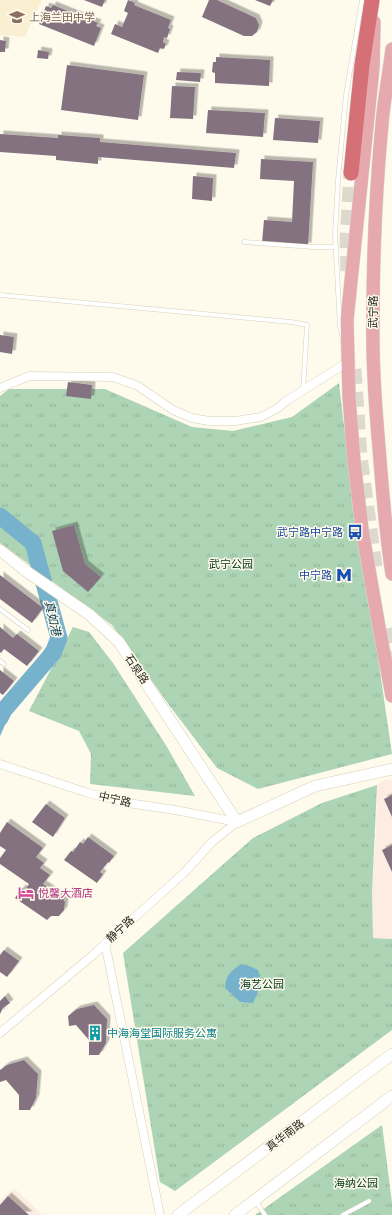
<svg xmlns="http://www.w3.org/2000/svg" width="392" height="1215" font-family="Mulish,'Noto Sans SC',sans-serif">
<style>
.commercial{fill:#fdece1}
.built{fill:#faf0d1}
.park{fill:url(#park-tufts)}
.water{fill:#77b2cd}
.lines{fill:none;stroke-linecap:round;stroke-linejoin:round}
.river{stroke:#77b2cd;stroke-width:17}
.building{fill:#847281;filter:url(#shadow)}
.highway-tunnel{stroke:#ddd9cc;stroke-width:15;stroke-dasharray:15 8;stroke-linecap:butt}
.lane-casing{stroke:#d7d0b9;stroke-width:5}
.street-casing{stroke:#d7d0b9;stroke-width:9}
.secondary-casing{stroke:#d7d0b9;stroke-width:12}
.primary-casing{stroke:#dbdbda;stroke-width:14}
.highway-casing{stroke:#dbdbda;stroke-width:16}
.lane{stroke:#fff;stroke-width:4}
.street{stroke:#fff;stroke-width:8}
.secondary{stroke:#fff;stroke-width:11}
.primary{stroke:#e6a9ad;stroke-width:13}
.highway{stroke:#d57077;stroke-width:15}
.labels{text-anchor:middle;dominant-baseline:central;stroke-width:3;stroke-linejoin:round;paint-order:stroke}
.education-label{font-size:11px;fill:#785e54;stroke:#fefaec;text-anchor:start}
.street-label{font-size:11px;fill:#211f16;stroke:#fefaec}
.transit-label{font-size:11px;fill:#164399;stroke:#fefaec;text-anchor:end}
.park-label{font-size:11px;fill:#003614;stroke:#fefaec}
.hotel-label{font-size:11px;fill:#b23c85;stroke:#fefaec;text-anchor:start}
.culture-label{font-size:11px;fill:#0d838f;stroke:#fefaec;text-anchor:start}
.water-label{font-size:12px;font-style:italic;fill:#0c3f53;stroke:#fefaec}
</style>
<defs>
<pattern id="park-tufts" width="24" height="20" patternUnits="userSpaceOnUse"><rect width="24" height="20" fill="#add4b4"/><path d="M3 7l-1-3M5 7V3M7 7l1-3M15 17l-1-3M17 17v-4M19 17l1-3" fill="none" stroke="#95b69a"/></pattern>
<filter id="shadow"><feDropShadow dx="3.5" dy="-3.5" stdDeviation="0" flood-color="#0004"/></filter>
</defs>
<rect width="100%" height="100%" fill="#fefaec"/>
<g class="commercial">
<polygon points="386,779 392,780 392,939 373,938 372,893 376,835 377,785"/>
<polygon points="14,1188 42,1215 0,1215 0,1201"/>
</g>
<polygon class="built" points="0,0 42,0 25,37 0,35"/>
<g class="park">
<polygon points="339,383 343,418 392,754 258,789 217,768 169,705 112,625 0,543 0,396 9,389 105,389 192,427 233,431 292,417"/>
<polygon points="73,627 89,632 113,663 167,747 195,796 90,784 91,754 79,731 29,711"/>
<polygon points="377,785 372,893 373,938 392,939 392,1030 175,1191 160,1182 123,953 253,838 322,803"/>
<polygon points="382,1125 392,1203 392,1215 255,1215"/>
</g>
<g class="water">
<polygon points="0,508 35,542 49,577 41,572 33,543 0,521"/>
<polygon points="40,589 47,594 56,607 59,638 48,659 13,707 0,736 0,711 2,707 53,638"/>
<path d="M 241,964 L 249,966 L 258,970 C 263,984 259,990 253,1003 L 240,1002 L 225,988 C 226,975 230,972 241,964 Z"/>
</g>
<g class="lines">
<polyline class="river" points="0,516 33,543 59,638 53,653 4,710 0,718"/>
</g>
<g class="building">
<polygon points="84,0 105,0 102,7"/>
<polygon points="128,0 135,3 134,5 171,20 168,28 170,29 167,38 164,37 163,42 166,44 164,49 160,48 158,53 111,34 115,24 122,27 128,13 124,11"/>
<polygon points="209,0 217,0 256,18 259,25 257,32 252,36 244,36 202,17"/>
<polygon points="255,0 273,0 270,6"/>
<polygon points="53,5 98,23 96,26 101,28 94,46 39,24 46,6 51,8"/>
<polygon points="0,40 6,41 5,52 0,52"/>
<polygon points="38,50 49,52 48,59 37,58"/>
<polygon points="216,57 270,60 269,86 215,83 215,73 212,72 213,62 216,62"/>
<polygon points="67,65 144,75 138,120 61,110"/>
<polygon points="177,72 201,73 200,82 176,80"/>
<polygon points="172,86 195,87 193,119 170,118"/>
<polygon points="208,110 265,113 263,137 206,133"/>
<polygon points="275,118 320,121 318,143 273,140"/>
<polygon points="0,134 58,138 58,135 100,138 100,142 236,153 234,168 98,157 98,164 56,160 56,156 0,152"/>
<polygon points="261,159 313,162 308,246 262,243 264,220 292,222 294,181 260,179"/>
<polygon points="193,176 213,178 212,201 192,199"/>
<polygon points="0,335 14,337 12,354 0,352"/>
<polygon points="68,382 92,385 91,399 66,396"/>
<polygon points="74,525 85,564 101,577 88,592 63,571 52,531"/>
<polygon points="0,575 43,608 32,623 0,599"/>
<polygon points="0,627 13,638 17,634 39,651 27,666 4,649 1,653 0,652"/>
<polygon points="0,670 14,681 3,695 0,693"/>
<polygon points="392,795 392,817 384,799"/>
<polygon points="46,804 65,818 53,837 32,822"/>
<polygon points="7,822 43,848 36,857 44,863 40,868 50,875 43,884 61,896 65,902 64,910 59,916 51,916 47,920 15,898 22,888 25,890 29,884 0,864 0,858 6,850 0,846 0,833"/>
<polygon points="88,837 114,856 109,863 108,862 100,872 103,874 97,883 64,860 71,851 73,852 80,842 83,844"/>
<polygon points="392,845 392,872 382,850"/>
<polygon points="4,950 19,961 7,977 0,972 0,955"/>
<polygon points="5,996 10,1003 3,1008 0,1014 0,1001"/>
<polygon points="94,1005 107,1019 106,1043 99,1055 89,1055 89,1040 76,1025 69,1026 68,1016 77,1009"/>
<polygon points="24,1060 38,1074 36,1098 30,1110 19,1110 19,1095 6,1080 0,1082 0,1070 7,1065"/>
<polygon points="8,1196 29,1215 0,1215 0,1205"/>
</g>
<g class="lines">
<g class="highway-tunnel">
<polyline points="348,271 347,239 351,173"/>
<polyline points="354,369 360,457 376,574"/>
<polyline points="385,629 392,659"/>
</g>
<defs>
<g id="lane">
<polyline points="244,242 313,247 336,247"/>
<polyline points="0,295 291,322 307,325 303,390"/>
<polyline points="342,336 340,327 335,235 338,180 346,95 362,0"/>
<polyline points="0,609 28,630"/>
<polyline points="0,661 4,664"/>
<polyline points="255,1200 265,1215"/>
<polyline points="343,1215 369,1201"/>
</g>
<g id="street">
<polyline points="0,388 29,376 113,377 138,386 173,410 192,418 209,421 235,421 261,417 278,408 286,401 348,362"/>
<polyline points="0,764 88,793 128,803 175,810 237,822"/>
<polyline points="105,943 160,1215"/>
<polyline points="0,1033 93,955 185,872 212,842 237,822"/>
</g>
<g id="secondary">
<polyline points="0,550 26,571 90,615 119,642 237,822 315,786 392,769"/>
<polyline points="178,1215 392,1054"/>
<polyline points="235,1215 392,1096"/>
</g>
<g id="primary">
<polyline points="374,22 373,68 347,320 349,397 354,461 362,529 379,627 392,696"/>
<path d="M 392,49 C 389,74 384,99 382,124 C 376,188 373,253 373,318 C 372,365 376,413 380,460 C 383,498 386,536 392,574"/>
</g>
<polyline id="highway" points="351,173 362,65 372,0"/>
</defs>
<use href="#lane" class="lane-casing"/>
<use href="#street" class="street-casing"/>
<use href="#secondary" class="secondary-casing"/>
<use href="#primary" class="primary-casing"/>
<use href="#highway" class="highway-casing"/>
<use href="#lane" class="lane"/>
<use href="#street" class="street"/>
<use href="#secondary" class="secondary"/>
<use href="#primary" class="primary"/>
<use href="#highway" class="highway"/>
</g>
<defs>
<symbol id="school-bare" viewBox="-9 -9 18 18"><path d="M0-5L7-2L0 1L-7-2ZM-4 1L0 2.5L4 1V4Q0 6-4 4Z" fill="#8d6e63" stroke="#fefaec" stroke-width="2.5" paint-order="stroke"/></symbol>
<symbol id="bus-bare" viewBox="-9 -9 18 18"><path d="M-5-6H5V4H4V6H2V4H-2V6H-4V4H-5ZM-3.5-4V0h7V-4ZM-3.5 1.2v1.5H-2V1.2ZM2 1.2v1.5H3.5V1.2Z" fill="#1a4fb4" stroke="#fefaec" stroke-width="2.5" paint-order="stroke"/></symbol>
<symbol id="metro-bare" viewBox="-9 -9 18 18"><path d="M-5.5 5V-5H-3L0 0L3-5H5.5V5H3V-.5L0 4L-3-.5V5Z" fill="#1a4fb4" stroke="#fefaec" stroke-width="2.5" paint-order="stroke"/></symbol>
<symbol id="hotel-bare" viewBox="-9 -9 18 18"><path d="M-6-4.5h1.5V1H6V5H4.5V3h-9V5H-6ZM-4 0a1.8 1.8 0 1 1 3.6 0ZM.5 0V-2.5h3Q6-2.5 6 0Z" fill="#d1479c" stroke="#fefaec" stroke-width="2.5" paint-order="stroke"/></symbol>
<symbol id="building-bare" viewBox="-9 -9 18 18"><path d="M-4-6H4V6H1V3H-1V6H-4ZM-2.5-4.3h1.7v1.8h-1.7ZM.8-4.3h1.7v1.8H.8ZM-2.5-1h1.7V.8h-1.7ZM.8-1h1.7V.8H.8Z" fill="#0f9aa8" stroke="#fefaec" stroke-width="2.5" paint-order="stroke"/></symbol>
</defs>
<g fill-rule="evenodd">
<use href="#school-bare" x="6" y="6" width="22" height="22"/>
<use href="#bus-bare" x="344" y="521" width="22" height="22"/>
<use href="#metro-bare" x="333" y="564" width="22" height="22"/>
<use href="#hotel-bare" x="15" y="882" width="22" height="22"/>
<use href="#building-bare" x="84" y="1022" width="22" height="22"/>
</g>
<g class="labels">
<g class="education-label">
<text x="29" y="17">上海兰田中学</text>
</g>
<g class="street-label">
<text transform="translate(373 312) rotate(-89)">武宁路</text>
<text transform="translate(137 669) rotate(56)">石泉路</text>
<text transform="translate(115 799) rotate(13)">中宁路</text>
<text transform="translate(120 929) rotate(-42)">静宁路</text>
<text transform="translate(285 1135) rotate(-37)">真华南路</text>
</g>
<g class="transit-label">
<text x="343" y="532">武宁路中宁路</text>
<text x="332" y="575">中宁路</text>
</g>
<g class="park-label">
<text x="231" y="564">武宁公园</text>
<text x="262" y="984">海艺公园</text>
<text x="356" y="1183">海纳公园</text>
</g>
<g class="hotel-label">
<text x="38" y="893">悦馨大酒店</text>
</g>
<g class="culture-label">
<text x="107" y="1033">中海海堂国际服务公寓</text>
</g>
<g class="water-label">
<text transform="translate(53 618) rotate(77)">真如港</text>
</g>
</g>
</svg>
